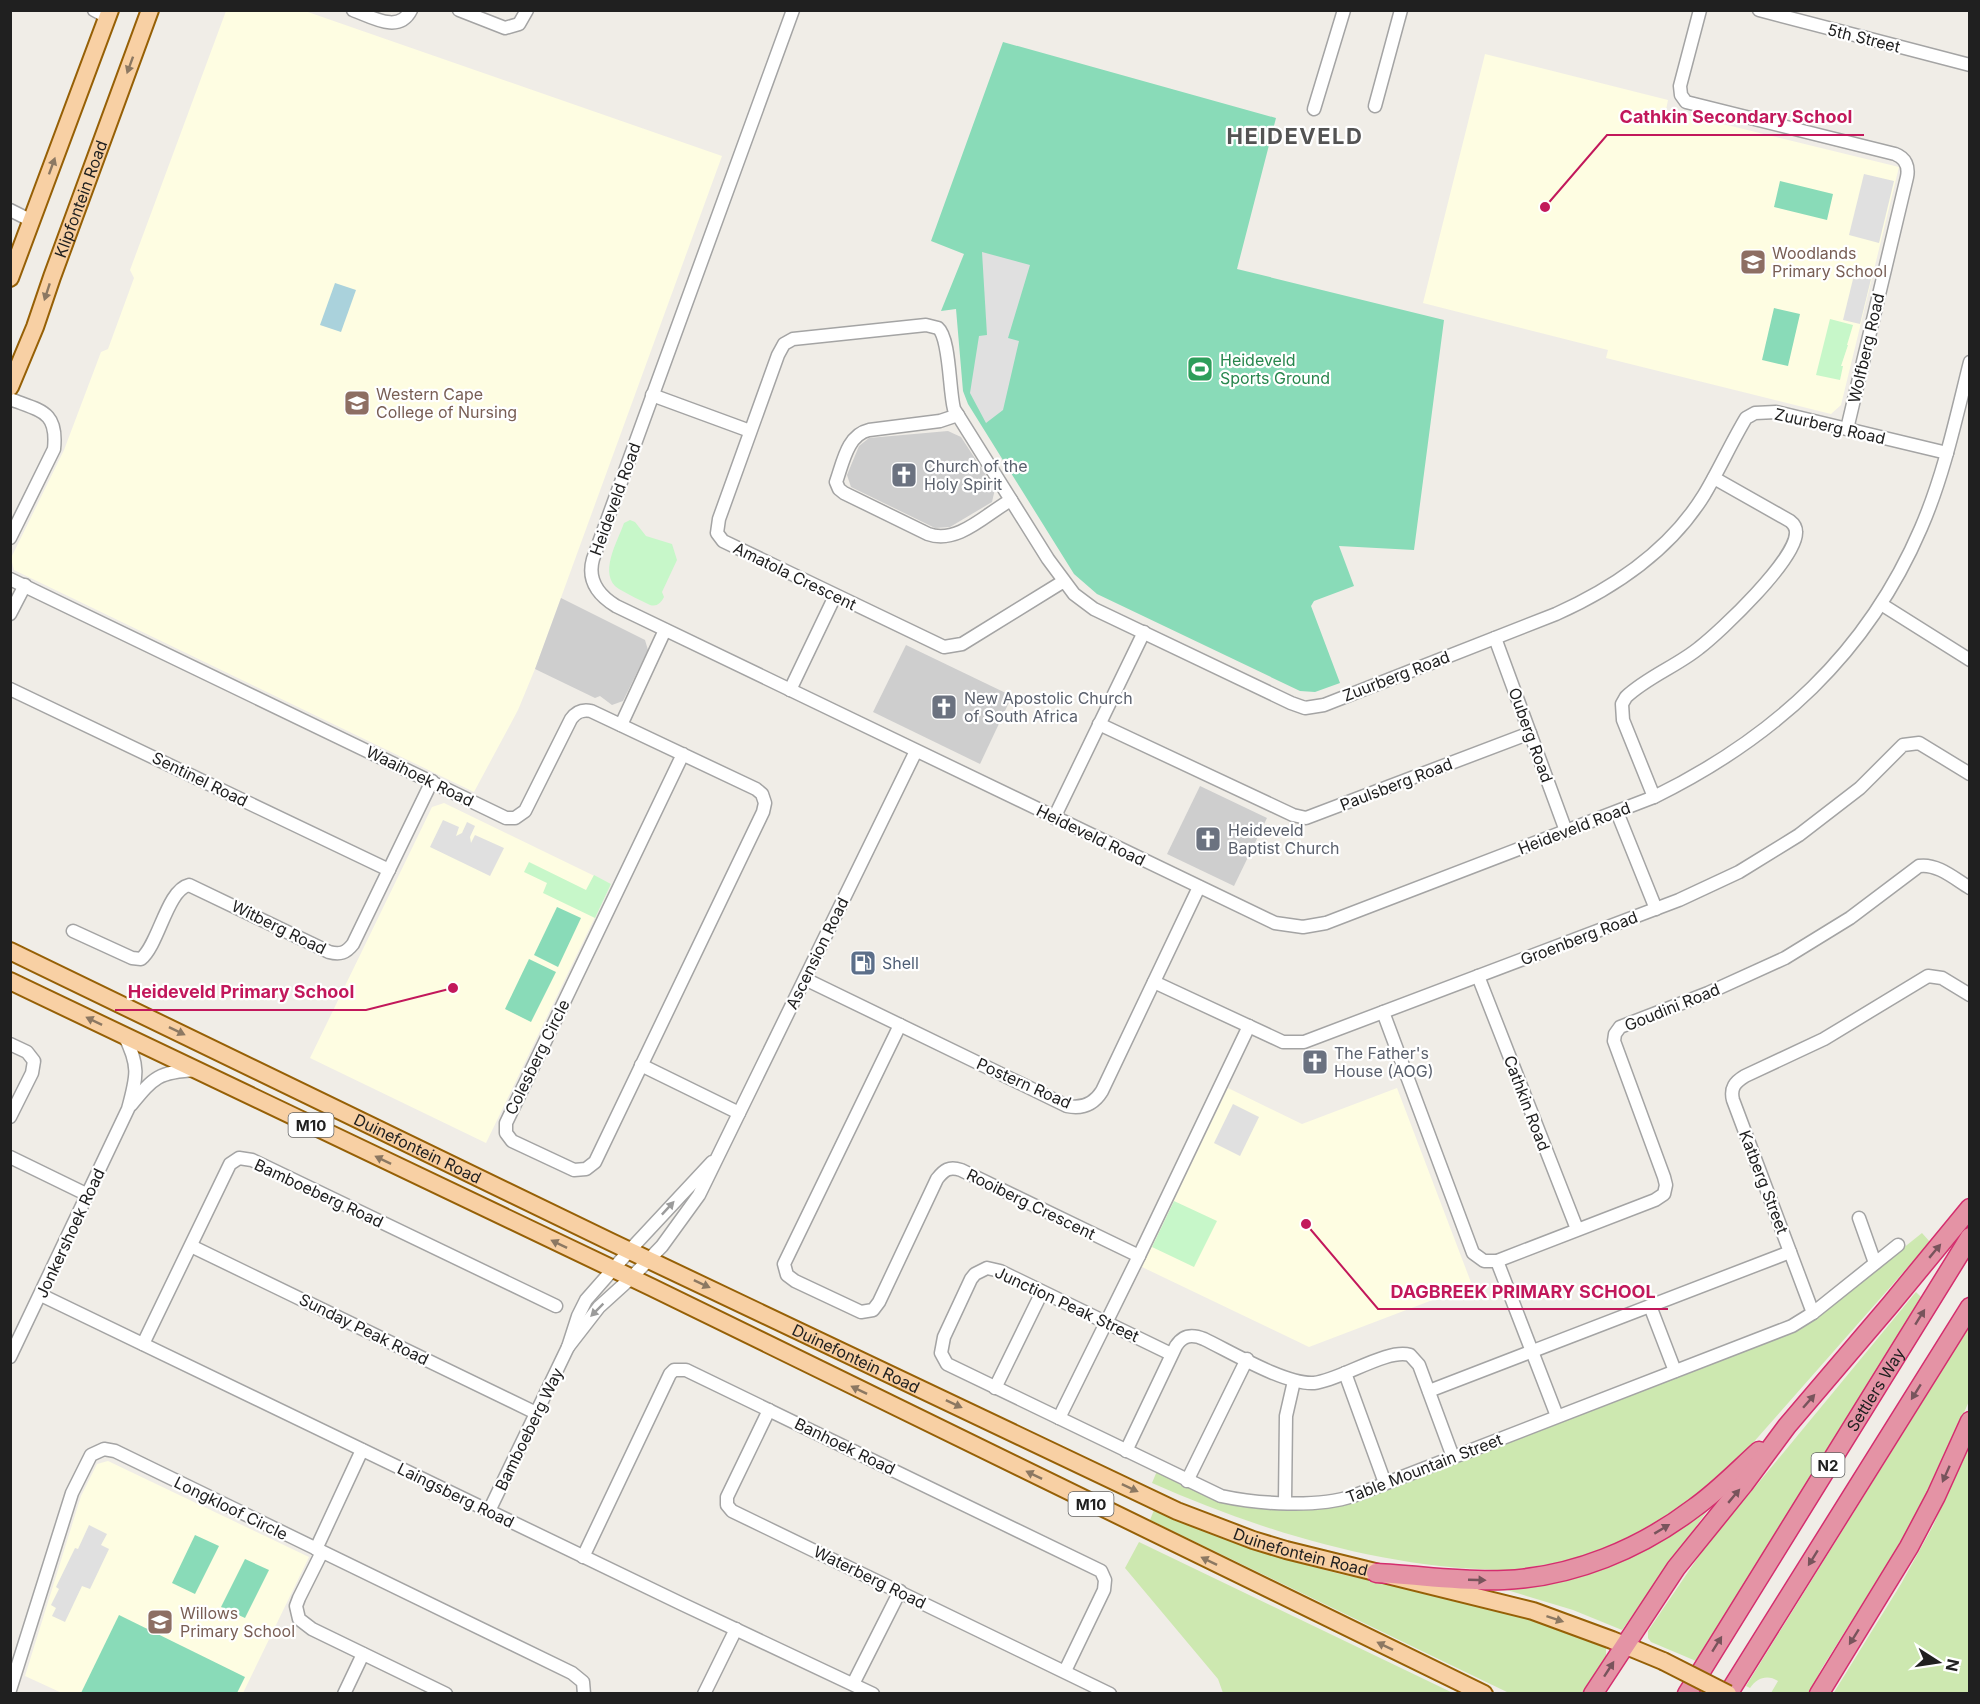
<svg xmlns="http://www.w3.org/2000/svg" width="1980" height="1704" font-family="Inter,sans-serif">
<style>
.education{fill:#fefde2}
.religious{fill:#cecece}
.grass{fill:#cde8b0}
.park{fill:#c7f7c9}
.pitch{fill:#89dbb8}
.parking{fill:#e0e0e0}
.water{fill:#aad2dc}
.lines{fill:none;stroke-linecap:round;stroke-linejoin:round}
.minor-casing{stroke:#a4a4a4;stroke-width:15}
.major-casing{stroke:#966006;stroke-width:20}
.highway-casing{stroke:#d42e6e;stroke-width:21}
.minor{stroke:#fff;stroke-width:12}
.major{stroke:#f8d0a4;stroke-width:16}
.highway{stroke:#e493a5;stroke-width:18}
.major-bridge-casing{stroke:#966006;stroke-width:20;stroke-linecap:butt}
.major-bridge{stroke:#f8d0a4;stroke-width:16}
.oneway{fill:#8c7862}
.oneway2{fill:#9b9b9b}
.oneway3{fill:#78545c}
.labels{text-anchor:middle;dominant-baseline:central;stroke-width:4.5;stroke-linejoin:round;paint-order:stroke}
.shield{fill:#fff;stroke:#636363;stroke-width:1.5}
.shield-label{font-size:15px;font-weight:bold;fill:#202020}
.street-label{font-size:16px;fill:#202020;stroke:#fff}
.education-label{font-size:16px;fill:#785e54;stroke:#fff;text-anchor:start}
.leisure-label{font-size:16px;fill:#27864d;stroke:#fff;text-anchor:start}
.worship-label{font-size:16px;fill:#5b616d;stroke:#fff;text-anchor:start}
.service-label{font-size:16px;fill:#4e5e75;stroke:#fff;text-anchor:start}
.district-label{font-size:22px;font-weight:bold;letter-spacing:1.5px;fill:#535353;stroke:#fff}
.leader{fill:none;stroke:#c2185b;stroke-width:2}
.callout-dot{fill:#c2185b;stroke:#fff;stroke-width:2}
.callout-label{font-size:18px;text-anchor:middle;font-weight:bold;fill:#c2185b;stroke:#fff;stroke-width:4.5;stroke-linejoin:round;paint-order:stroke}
</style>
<rect width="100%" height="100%" fill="#f0ede7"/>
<g class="education">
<polygon points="226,11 305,11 722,156 535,669 518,710 474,792 14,570 11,558 64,450 101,352 108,349 134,278 130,270"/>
<polygon points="1485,54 1668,100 1666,110 1899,167 1841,405 1831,414 1606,358 1608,350 1423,303"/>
<polygon points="444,803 611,884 486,1143 310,1058 432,807"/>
<polygon points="1228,1088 1302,1124 1397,1088 1472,1285 1309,1347 1142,1267"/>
<polygon points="108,1461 309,1557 243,1693 62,1693 25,1676 81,1496 97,1464"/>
</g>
<g class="religious">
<polygon points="948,431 961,437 995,489 992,502 950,527 935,528 851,487 847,475 859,446 869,438"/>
<polygon points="561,598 645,640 648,650 623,701 612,705 600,696 595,698 535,669"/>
<polygon points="906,645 1012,696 980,764 873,712"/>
<polygon points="1200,786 1267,818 1234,886 1167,854"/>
</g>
<g class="grass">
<path d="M 1922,1233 L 1930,1242 L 1744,1453 L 1731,1467 L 1688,1504 L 1621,1543 L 1575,1560 L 1499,1572 L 1498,1570 C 1378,1567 1261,1531 1152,1483 L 1157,1471 L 1222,1501 L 1363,1496 L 1797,1331 L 1809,1323 L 1900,1247 L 1902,1249 Z"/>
<polygon points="1916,1292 1922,1298 1696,1661 1651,1642 1648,1638 1648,1631 1703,1550"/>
<path d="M 1969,1327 L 1969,1401 L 1938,1474 L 1916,1518 L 1822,1668 L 1809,1693 L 1771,1693 L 1778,1681 C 1767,1674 1757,1678 1750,1688 L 1746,1686 Z"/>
<polygon points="1969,1442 1969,1693 1833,1694 1901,1584 1933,1526"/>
<polygon points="1710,1507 1622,1630 1573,1610 1507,1590 1508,1586 1531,1584"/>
<polygon points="1154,1510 1224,1539 1281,1558 1340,1574 1493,1607 1519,1615 1602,1644 1606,1648 1606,1656 1582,1693 1509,1693 1150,1520"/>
<polygon points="1139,1542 1453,1693 1223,1693 1218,1679 1125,1568"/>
</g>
<g class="park">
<polygon points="1830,319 1853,325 1847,345 1848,345 1841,366 1843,366 1840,380 1816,375"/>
<path d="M 630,520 L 635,522 L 646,536 L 672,544 L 677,560 L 662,592 L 664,597 C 661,603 657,607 650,605 C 640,600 629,595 619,589 C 597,575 618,541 624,523 Z"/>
<polygon points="529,862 586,890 594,875 611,884 595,918 543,893 547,883 524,872"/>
<polygon points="1174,1201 1217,1221 1194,1267 1152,1247"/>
</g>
<g class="pitch">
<polygon points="1003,42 1276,118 1237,269 1444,320 1414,550 1339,546 1354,586 1314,601 1311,606 1340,683 1315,692 1300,691 1097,594 1074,574 968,404 963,391 956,309 941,311 964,254 931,241"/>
<polygon points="1780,181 1833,194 1827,220 1774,207"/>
<polygon points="1774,308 1800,314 1788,366 1762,360"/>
<polygon points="557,907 581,918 558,967 534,955"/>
<polygon points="529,959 556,972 531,1022 505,1009"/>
<polygon points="195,1535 219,1546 195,1594 172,1583"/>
<polygon points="245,1559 269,1570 245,1618 221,1607"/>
<polygon points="119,1615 245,1677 237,1693 81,1693"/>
</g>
<g class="parking">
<polygon points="1864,174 1894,181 1879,243 1849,235"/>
<polygon points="982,252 1030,265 1008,338 1019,341 1003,410 986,423 970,393 979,336 987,335"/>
<polygon points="1854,275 1871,279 1860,324 1843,320"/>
<polygon points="443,820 459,827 456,836 462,833 467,822 475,826 470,837 471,843 475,835 504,848 490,876 430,847"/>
<polygon points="1233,1104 1259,1117 1240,1156 1214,1143"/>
<polygon points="89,1525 107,1534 101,1545 109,1549 90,1589 82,1586 65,1622 52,1616 56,1608 51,1605 59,1589 56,1587 75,1548 78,1549"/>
</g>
<polygon class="water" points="335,283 356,290 341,332 320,325"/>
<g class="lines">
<defs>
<g id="minor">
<polyline points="94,10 107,17"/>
<path d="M 353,10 C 372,17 399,34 411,10"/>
<polyline points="459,10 505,28 519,24 527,10"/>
<path d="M 793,10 L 593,559 C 587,580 598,595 616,606 L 1275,923 L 1303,927 L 1326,923 L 1654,797 C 1774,738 1867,654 1921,528 C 1944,475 1956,418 1970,362"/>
<path d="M 1700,10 L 1680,86 L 1681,95 L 1686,102 L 1895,154 C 1906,158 1909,167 1907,177 L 1847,429"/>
<polyline points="1759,10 1970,65"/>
<polyline points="1375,106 1401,10"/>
<polyline points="1314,109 1344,10"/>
<polyline points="10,210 32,221"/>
<polyline points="652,395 750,431"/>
<path d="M 10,399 C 41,411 58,411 54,449 L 10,538"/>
<path d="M 958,415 L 940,421 L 869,430 C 847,435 843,463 836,482 L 839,489 L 844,493 L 928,534 C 958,545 987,513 1011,500"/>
<path d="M 10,579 L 506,818 L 515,818 L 525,811 L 571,719 C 576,712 582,709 591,711 L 756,789 L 762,794 L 765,803 L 763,812 L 595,1162 L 586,1169 L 574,1170 L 512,1141 L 506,1133 L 506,1123 L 683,754"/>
<path d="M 1064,581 L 962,644 L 944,647 L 723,541 L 717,533 L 719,519 L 778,355 L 784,344 L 793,339 L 926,325 L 938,328 C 950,338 949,390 954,409 L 1048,559 L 1074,594 L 1094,609 L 1291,703 L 1305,708 L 1324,705 L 1556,614 C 1614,588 1670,550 1704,495 C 1719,470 1731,443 1746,418 L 1755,413 L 1776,412 L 1947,453"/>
<polyline points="1881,604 1970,660"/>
<polyline points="10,614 25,585"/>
<polyline points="1495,638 1566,831"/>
<polyline points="10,689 389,870"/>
<polyline points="790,690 835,596"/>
<polyline points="1099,724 1293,815 1306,818 1530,733"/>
<polyline points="621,725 665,630"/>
<path d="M 1654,797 L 1623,720 L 1622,704 L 1626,697 C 1647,677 1677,666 1699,648 C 1721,631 1797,559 1796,532 C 1796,527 1794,524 1790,521 L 1714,478"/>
<polyline points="1617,812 1656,909"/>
<polyline points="1054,818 1144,632"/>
<path d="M 73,931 L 132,958 L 141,959 C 159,944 167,890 189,885 L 329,952 C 340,955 346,953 353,944 L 432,781"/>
<polyline points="1478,976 1577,1229"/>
<path d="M 805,979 L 1067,1106 C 1082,1109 1094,1104 1102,1091 L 1199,887"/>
<polyline points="1154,982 1283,1042 1304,1042 1679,900 1739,872 1799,835 1860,788 1903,745 1919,743 1970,774"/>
<path d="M 1383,1012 L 1473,1253 L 1484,1261 L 1497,1261 L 1655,1200 L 1664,1194 L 1666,1185 L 1664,1177 L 1614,1041 L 1615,1034 L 1620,1027 L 1708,993 L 1785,958 L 1850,918 L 1919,866 C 1937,863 1955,879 1970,888"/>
<path d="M 900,1025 L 784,1264 L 787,1275 L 795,1281 L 861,1312 L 873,1310 L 879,1302 L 937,1179 C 944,1170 949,1166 961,1170 L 1139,1256 L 1249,1026"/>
<polyline points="10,1044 27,1052 34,1061 32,1073 10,1117"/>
<polyline points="641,1065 739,1113"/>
<path d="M 131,1105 C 154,1077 158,1072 196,1070"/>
<polyline points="10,1157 88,1195"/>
<polyline points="1859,1218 1875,1263"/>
<polyline points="191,1246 536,1413"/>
<polyline points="1497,1261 1557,1416"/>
<polyline points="41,1295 682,1604 873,1694"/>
<polyline points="1650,1306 1675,1371"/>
<path d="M 1813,1313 L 1733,1100 C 1730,1088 1735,1082 1745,1076 L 1824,1039 L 1928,976 L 1942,978 L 1970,995"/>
<polyline points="143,1344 230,1164 239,1158 252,1160 556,1306"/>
<polyline points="568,1347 599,1307 631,1278 662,1246 699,1195 916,751"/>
<path d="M 1171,1354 L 1000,1271 L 987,1268 L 975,1274 L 971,1279 L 944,1337 L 941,1353 L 947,1364 L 1221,1496 C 1258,1504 1317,1508 1353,1496 L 1792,1326 L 1813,1313 L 1898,1245"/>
<path d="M 10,1357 L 128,1109 C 137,1076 140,1066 124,1035"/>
<polyline points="1345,1373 1385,1483"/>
<polyline points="995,1388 1042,1292"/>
<polyline points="1429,1391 1790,1252"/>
<polyline points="769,1410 727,1497 727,1505 732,1511 1110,1694"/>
<polyline points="1059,1418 1139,1256"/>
<path d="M 1126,1451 L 1176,1346 C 1183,1335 1192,1334 1204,1339 C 1231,1352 1286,1385 1314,1383 C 1341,1380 1387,1348 1410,1355 L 1419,1365 L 1453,1457"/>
<polyline points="1187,1481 1247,1359"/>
<polyline points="1285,1502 1286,1416 1294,1381"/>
<polyline points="489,1511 568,1347 578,1316 586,1300 629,1251 712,1162"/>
<polyline points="316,1549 362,1450"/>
<polyline points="322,1552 299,1598 296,1606 299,1619 312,1629 446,1694"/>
<polyline points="583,1557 670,1374 674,1370 686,1370 1101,1571 1105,1580 1104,1590 1065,1671"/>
<polyline points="853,1684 900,1591"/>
<polyline points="10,1690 72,1493 91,1455 104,1449 115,1451 572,1673 583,1682 584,1694"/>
<polyline points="344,1694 363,1654"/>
<polyline points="704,1694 736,1629"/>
</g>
<g id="major">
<polyline points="10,278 110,10"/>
<path id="s1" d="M 10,387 L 35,327 L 52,277 L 150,10"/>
<path id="s2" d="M 10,951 L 611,1242 L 1177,1511 L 1253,1540 L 1286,1550 L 1533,1611 L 1612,1640 L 1663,1661"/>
<polyline points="10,981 651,1287 1484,1694"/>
</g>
<g id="highway">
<path d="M 1376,1573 C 1419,1575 1462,1582 1504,1580 C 1573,1577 1640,1549 1694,1508 C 1717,1492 1738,1470 1759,1451"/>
<polyline points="1593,1694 1676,1568 1744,1484 1787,1426 1891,1304 1970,1208"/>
<path id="s3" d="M 1687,1694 L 1970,1237"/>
<polyline points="1728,1694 1970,1307"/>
<polyline points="1819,1694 1909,1547 1936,1496 1970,1421"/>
</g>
</defs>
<use href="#minor" class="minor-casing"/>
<use href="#major" class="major-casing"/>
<use href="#highway" class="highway-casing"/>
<use href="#minor" class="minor"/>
<use href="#major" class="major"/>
<use href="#highway" class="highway"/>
<defs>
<polyline id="major-bridge" points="1663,1661 1728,1694"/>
</defs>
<use href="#major-bridge" class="major-bridge-casing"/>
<use href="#major-bridge" class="major-bridge"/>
</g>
<defs><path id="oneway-solid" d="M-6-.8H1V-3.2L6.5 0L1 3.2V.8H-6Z" transform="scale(1.5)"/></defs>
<g class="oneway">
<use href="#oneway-solid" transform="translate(130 65) rotate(110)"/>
<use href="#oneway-solid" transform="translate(52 166) rotate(-70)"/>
<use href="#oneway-solid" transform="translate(47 292) rotate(108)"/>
<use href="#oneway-solid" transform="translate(94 1021) rotate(-154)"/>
<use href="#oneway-solid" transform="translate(177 1031) rotate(26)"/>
<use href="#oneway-solid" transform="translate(383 1160) rotate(-154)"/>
<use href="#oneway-solid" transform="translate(559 1244) rotate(-154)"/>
<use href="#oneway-solid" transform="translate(702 1284) rotate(25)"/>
<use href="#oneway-solid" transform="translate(859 1390) rotate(-154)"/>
<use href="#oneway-solid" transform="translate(954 1404) rotate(25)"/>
<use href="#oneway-solid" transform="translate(1034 1475) rotate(-154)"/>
<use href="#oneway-solid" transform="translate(1130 1488) rotate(25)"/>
<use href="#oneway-solid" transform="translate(1209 1561) rotate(-154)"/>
<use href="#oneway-solid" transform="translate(1555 1619) rotate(18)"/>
<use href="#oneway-solid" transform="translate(1385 1646) rotate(-154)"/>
</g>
<g class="oneway2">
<use href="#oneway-solid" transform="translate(668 1208) rotate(-47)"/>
<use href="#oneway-solid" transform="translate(597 1310) rotate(135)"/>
</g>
<g class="oneway3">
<use href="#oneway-solid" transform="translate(1935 1251) rotate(-50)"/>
<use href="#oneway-solid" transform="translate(1920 1317) rotate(-58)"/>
<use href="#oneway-solid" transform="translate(1916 1392) rotate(122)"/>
<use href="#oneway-solid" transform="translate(1809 1401) rotate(-49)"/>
<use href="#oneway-solid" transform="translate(1946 1474) rotate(114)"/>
<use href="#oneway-solid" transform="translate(1734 1496) rotate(-50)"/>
<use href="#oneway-solid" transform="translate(1662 1529) rotate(-31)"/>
<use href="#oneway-solid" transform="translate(1813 1558) rotate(122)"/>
<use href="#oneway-solid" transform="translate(1477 1580) rotate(2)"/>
<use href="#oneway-solid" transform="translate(1854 1637) rotate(122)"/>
<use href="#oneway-solid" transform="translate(1717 1644) rotate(-58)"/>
<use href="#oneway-solid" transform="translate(1609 1669) rotate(-57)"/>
</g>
<defs>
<symbol id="school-square" viewBox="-11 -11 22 22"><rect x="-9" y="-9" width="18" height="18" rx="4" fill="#8d6e63" stroke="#fff"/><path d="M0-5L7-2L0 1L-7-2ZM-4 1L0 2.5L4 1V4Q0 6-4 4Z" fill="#fff"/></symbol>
<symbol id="stadium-square" viewBox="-11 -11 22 22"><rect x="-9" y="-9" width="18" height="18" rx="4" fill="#2e9e5b" stroke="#fff"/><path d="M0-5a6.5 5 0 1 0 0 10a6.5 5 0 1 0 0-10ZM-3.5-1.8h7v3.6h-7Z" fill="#fff"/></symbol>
<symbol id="university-square" viewBox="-11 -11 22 22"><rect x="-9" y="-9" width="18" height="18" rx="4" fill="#8d6e63" stroke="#fff"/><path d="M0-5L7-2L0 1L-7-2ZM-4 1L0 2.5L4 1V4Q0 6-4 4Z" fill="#fff"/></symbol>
<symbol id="church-square" viewBox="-11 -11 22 22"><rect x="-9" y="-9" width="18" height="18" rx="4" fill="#6b7280" stroke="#fff"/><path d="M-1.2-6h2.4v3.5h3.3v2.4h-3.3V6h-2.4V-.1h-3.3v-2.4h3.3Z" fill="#fff"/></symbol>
<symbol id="fuel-square" viewBox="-11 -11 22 22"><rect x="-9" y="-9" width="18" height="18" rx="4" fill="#5c6f8a" stroke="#fff"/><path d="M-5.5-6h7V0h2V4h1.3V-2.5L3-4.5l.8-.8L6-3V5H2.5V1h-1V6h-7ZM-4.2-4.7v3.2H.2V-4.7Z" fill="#fff"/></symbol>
</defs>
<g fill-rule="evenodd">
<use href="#school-square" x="1738" y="247" width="30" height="30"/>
<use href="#stadium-square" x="1185" y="354" width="30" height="30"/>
<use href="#university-square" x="342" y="388" width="30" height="30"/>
<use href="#church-square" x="889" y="460" width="30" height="30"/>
<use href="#church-square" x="929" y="692" width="30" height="30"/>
<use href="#church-square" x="1193" y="824" width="30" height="30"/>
<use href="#fuel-square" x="848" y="948" width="30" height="30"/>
<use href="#church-square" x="1300" y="1047" width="30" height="30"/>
<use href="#school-square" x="145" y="1607" width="30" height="30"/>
</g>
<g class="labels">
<g class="shield">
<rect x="288.5" y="1113" width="45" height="24" rx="4.5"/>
<rect x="1811.5" y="1453" width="33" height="24" rx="4.5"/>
<rect x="1068.5" y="1492" width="45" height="24" rx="4.5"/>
</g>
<g class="shield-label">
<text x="311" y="1125">M10</text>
<text x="1828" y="1465">N2</text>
<text x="1091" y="1504">M10</text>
</g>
<g class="street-label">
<text transform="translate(1864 38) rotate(14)">5th Street</text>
<text stroke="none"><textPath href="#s1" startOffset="201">Klipfontein Road</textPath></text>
<text transform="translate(1866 348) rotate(-77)">Wolfberg Road</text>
<text transform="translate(1830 426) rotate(13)">Zuurberg Road</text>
<text transform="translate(615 499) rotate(-70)">Heideveld Road</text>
<text transform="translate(795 576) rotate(26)">Amatola Crescent</text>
<text transform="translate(1396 676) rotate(-21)">Zuurberg Road</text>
<text transform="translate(1531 735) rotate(70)">Ouberg Road</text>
<text transform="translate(420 776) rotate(26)">Waaihoek Road</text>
<text transform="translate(200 779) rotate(26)">Sentinel Road</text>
<text transform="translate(1396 784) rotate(-21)">Paulsberg Road</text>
<text transform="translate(1574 828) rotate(-21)">Heideveld Road</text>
<text transform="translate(1091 835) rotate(26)">Heideveld Road</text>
<text transform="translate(279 927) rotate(26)">Witberg Road</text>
<text transform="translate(1579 938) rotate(-21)">Groenberg Road</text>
<text transform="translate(817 953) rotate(-64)">Ascension Road</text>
<text transform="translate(1672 1007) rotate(-22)">Goudini Road</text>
<text transform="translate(537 1057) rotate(-64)">Colesberg Circle</text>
<text transform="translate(1024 1083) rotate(24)">Postern Road</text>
<text transform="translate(1527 1103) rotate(69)">Cathkin Road</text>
<text stroke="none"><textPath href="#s2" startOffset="453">Duinefontein Road</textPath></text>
<text transform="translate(1764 1182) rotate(69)">Katberg Street</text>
<text transform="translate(319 1193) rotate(25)">Bamboeberg Road</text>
<text transform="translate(1031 1204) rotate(26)">Rooiberg Crescent</text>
<text transform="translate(70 1233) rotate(-65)">Jonkershoek Road</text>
<text transform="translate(1067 1304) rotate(25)">Junction Peak Street</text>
<text transform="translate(364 1329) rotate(26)">Sunday Peak Road</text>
<text stroke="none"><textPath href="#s2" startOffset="939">Duinefontein Road</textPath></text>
<text stroke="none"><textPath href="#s3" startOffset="358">Settlers Way</textPath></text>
<text transform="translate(529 1429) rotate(-64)">Bamboeberg Way</text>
<text transform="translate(845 1446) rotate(26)">Banhoek Road</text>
<text transform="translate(1424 1468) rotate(-21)">Table Mountain Street</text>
<text transform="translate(456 1495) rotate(26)">Laingsberg Road</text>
<text transform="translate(231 1508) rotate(26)">Longkloof Circle</text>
<text stroke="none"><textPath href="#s2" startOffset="1425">Duinefontein Road</textPath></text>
<text transform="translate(870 1577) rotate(26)">Waterberg Road</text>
</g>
<g class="education-label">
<text x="1772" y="253">Woodlands<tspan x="1772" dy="18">Primary School</tspan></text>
<text x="376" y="394">Western Cape<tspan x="376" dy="18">College of Nursing</tspan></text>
<text x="180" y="1613">Willows<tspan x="180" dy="18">Primary School</tspan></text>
</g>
<g class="leisure-label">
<text x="1220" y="360">Heideveld<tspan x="1220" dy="18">Sports Ground</tspan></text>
</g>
<g class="worship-label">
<text x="924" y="466">Church of the<tspan x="924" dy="18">Holy Spirit</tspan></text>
<text x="964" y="698">New Apostolic Church<tspan x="964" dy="18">of South Africa</tspan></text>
<text x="1228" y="830">Heideveld<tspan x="1228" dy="18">Baptist Church</tspan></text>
<text x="1334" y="1053">The Father's<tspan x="1334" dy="18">House (AOG)</tspan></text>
</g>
<g class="service-label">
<text x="882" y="963">Shell</text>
</g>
<g class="district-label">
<text x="1295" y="136">HEIDEVELD</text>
</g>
</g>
<path class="leader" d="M1545 207L1607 135H1864M453 988L366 1010H115M1306 1224L1378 1309H1668"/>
<g class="callout-dot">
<circle cx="1545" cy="207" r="6"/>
<circle cx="453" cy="988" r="6"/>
<circle cx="1306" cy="1224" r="6"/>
</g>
<g class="callout-label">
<text x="1736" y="123">Cathkin Secondary School</text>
<text x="241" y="998">Heideveld Primary School</text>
<text x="1523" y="1298">DAGBREEK PRIMARY SCHOOL</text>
</g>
<rect width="1980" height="1704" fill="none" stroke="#202020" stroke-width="24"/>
<g transform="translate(1938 1662) rotate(102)" stroke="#ffffff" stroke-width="4.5" paint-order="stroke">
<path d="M0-4.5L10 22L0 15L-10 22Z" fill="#202020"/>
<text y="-9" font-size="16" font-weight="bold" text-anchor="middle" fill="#202020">N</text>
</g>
</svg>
